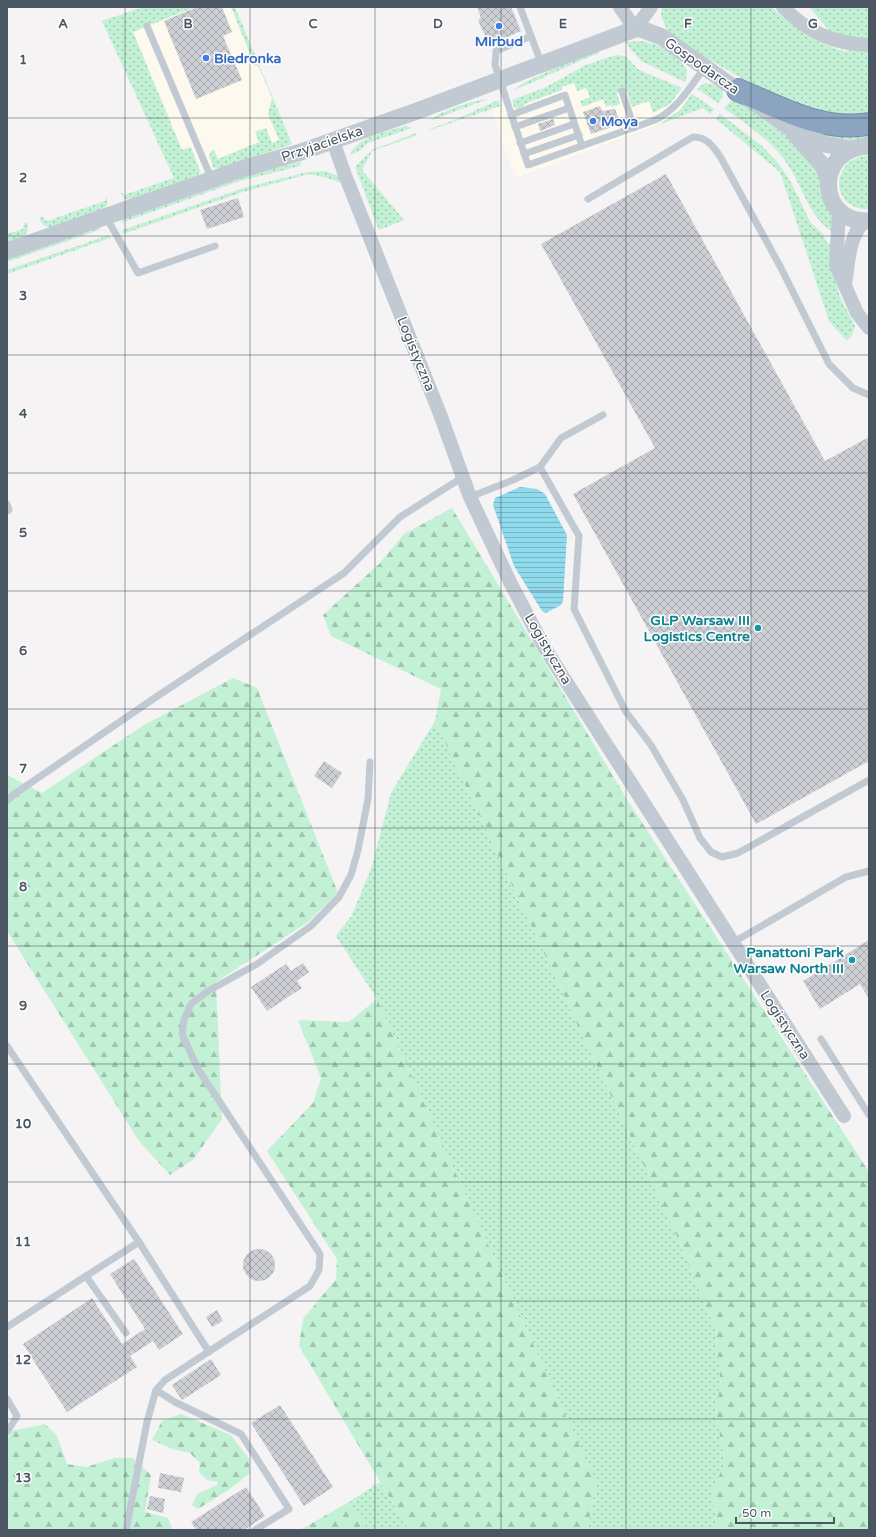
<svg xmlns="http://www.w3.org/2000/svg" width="876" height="1537" font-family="'Varela Round',sans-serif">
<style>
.commercial{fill:#fdf9ef}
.grass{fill:url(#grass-dots)}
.forest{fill:url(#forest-firs)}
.water{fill:url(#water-rules)}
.building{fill:url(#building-cross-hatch)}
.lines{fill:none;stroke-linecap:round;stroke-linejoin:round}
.motorway-casing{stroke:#7690ad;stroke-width:24}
.service{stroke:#c1cad2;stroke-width:7}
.minor{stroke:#c1cad2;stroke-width:14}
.tertiary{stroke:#c1cad2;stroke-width:17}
.motorway{stroke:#8ba5c1;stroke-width:22}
.grid{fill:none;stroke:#4a5661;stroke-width:1;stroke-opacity:0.55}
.shop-dot{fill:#3f7fe0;stroke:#fff;stroke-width:1.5}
.culture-dot{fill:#0f9aa8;stroke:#fff;stroke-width:1.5}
.labels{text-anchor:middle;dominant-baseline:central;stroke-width:3;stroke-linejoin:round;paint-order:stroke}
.shop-label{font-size:14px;font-weight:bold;fill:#366cbe;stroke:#fff;text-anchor:start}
.street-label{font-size:14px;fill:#4a5661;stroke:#fff}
.culture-label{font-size:14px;font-weight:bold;fill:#0d838f;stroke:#fff;text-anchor:end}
.grid-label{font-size:13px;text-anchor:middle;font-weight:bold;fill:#4a5661;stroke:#fff;stroke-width:3;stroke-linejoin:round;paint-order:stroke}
</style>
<defs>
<pattern id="grass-dots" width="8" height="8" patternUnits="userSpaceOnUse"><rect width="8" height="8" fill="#c3f1d5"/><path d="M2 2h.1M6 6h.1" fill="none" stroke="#a0c6b0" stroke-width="1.8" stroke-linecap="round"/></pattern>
<pattern id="forest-firs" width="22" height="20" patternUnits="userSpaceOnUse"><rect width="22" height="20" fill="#c3f1d5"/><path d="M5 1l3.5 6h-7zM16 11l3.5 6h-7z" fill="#a0c6b0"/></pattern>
<pattern id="water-rules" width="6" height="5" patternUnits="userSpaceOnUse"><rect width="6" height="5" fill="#90daee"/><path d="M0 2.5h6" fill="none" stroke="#78b4c4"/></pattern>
<pattern id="building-cross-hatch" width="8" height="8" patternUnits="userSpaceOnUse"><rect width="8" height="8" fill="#cdcfd5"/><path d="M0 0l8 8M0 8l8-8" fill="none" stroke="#a8abb0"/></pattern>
</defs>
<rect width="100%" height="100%" fill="#f5f3f3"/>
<g class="commercial">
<polygon points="143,7 235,7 290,140 191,175 125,13"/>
<polygon points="607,73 673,91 700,109 515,178 491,109"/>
</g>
<g class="grass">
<polygon points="143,7 195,7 133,32 182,150 191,147 200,171 197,177 130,200 125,199 120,192 124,195 174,178 102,21"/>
<polygon points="231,7 235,7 292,144 220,169 213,167 209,156 211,151 214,150 218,159 259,142 255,132 266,128 272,143 279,140 268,114 272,98 258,65 255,66"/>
<path d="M 662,7 L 772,7 C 794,28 817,45 848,52 L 809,7 L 869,7 L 869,119 L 849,121 L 778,99 L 708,59 L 668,32 L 661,16 Z"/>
<path d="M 640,41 C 659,43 695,59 685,82 L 641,61 L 625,42 Z"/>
<path d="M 597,50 L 599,53 C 570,64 543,79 514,90 L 523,83 L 570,61 Z"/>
<polygon points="616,55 625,56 639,70 682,88 670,104 653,113 649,101 632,107 626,90 617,93 620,104 612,107 611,105 606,107 603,99 582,107 580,101 590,97 586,88 577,91 574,83 562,87 562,90 527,103 518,109 514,107 512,100 544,88 586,65"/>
<polygon points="705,83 712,84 722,88 723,96 718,103 697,89"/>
<polygon points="692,94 714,109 710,114 703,108 658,125 680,110"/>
<path d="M 488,99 L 430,121 C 437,111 476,100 488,99 Z"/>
<polygon points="498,100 500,106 430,130 430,129 457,119"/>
<path d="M 732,100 L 737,100 L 787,135 L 815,163 L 832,212 L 834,232 C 808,219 802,181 783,158 C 767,138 745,123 724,108 Z"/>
<polygon points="720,114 762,146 779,164 792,184 810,222 822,233 827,243 833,244 836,281 840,297 855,326 852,335 847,341 829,321 780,172 716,119"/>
<polygon points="798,121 869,129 869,139 836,143"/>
<path d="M 405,126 L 412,128 L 368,143 L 359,151 L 350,155 C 358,136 388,132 405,126 Z"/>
<polygon points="416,133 417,135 372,151 362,170 404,220 379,230 355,167 372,150"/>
<path d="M 863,156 L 869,156 L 869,209 C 833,211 828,164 863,156 Z"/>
<polygon points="301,162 300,166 240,181 121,223 123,219 253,174"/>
<polygon points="326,171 334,175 337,174 341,183 328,178 309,174 243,192 123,234 122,230 247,187 308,172"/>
<polygon points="107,197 107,205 103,210 50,228 43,225 39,218 43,217 47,221 105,201"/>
<path d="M 27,222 C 32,237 18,239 7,244 L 7,234 L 23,229 L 24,223 Z"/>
<polygon points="97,228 102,229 7,262 7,259"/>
<polygon points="109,235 110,238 7,274 7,270"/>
<polygon points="435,721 675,1232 715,1328 721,1385 715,1410 725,1461 713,1491 716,1526 718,1530 587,1530 596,1483 377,999 336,936 352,915 372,866 391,793"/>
<polygon points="380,1482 409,1530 368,1530 349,1502"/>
</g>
<g class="forest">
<polygon points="452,508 628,801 869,1172 869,1530 718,1530 716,1526 713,1491 725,1461 715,1410 721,1385 715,1328 675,1232 435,721 441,689 331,636 323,615 379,564 404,534"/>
<polygon points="233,678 257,688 338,893 308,922 216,982 222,1119 193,1160 170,1175 139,1141 7,931 7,775 42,793 144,725"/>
<polygon points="377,999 596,1483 587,1530 409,1530 299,1346 303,1319 336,1279 337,1259 267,1151 313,1103 321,1078 298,1020 349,1022"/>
<polygon points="181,1414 231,1435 249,1459 250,1473 230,1489 198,1509 192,1505 197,1494 217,1485 218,1482 207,1480 199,1472 200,1463 190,1453 172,1449 152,1440 162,1421"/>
<polygon points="45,1424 57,1436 67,1464 86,1467 115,1458 133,1458 151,1475 145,1512 168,1518 172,1528 170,1530 7,1530 7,1440 12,1431"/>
<polygon points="349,1502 368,1530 300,1530"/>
</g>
<polygon class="water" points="520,487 537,489 545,494 567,535 563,601 561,605 546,613 542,611 514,566 493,505 495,498"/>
<g class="building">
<polygon points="197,7 222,7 232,32 223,36 242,80 196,99 164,21"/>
<polygon points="477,7 511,7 521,31 489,45 478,20 481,18"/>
<polygon points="600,106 602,111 615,109 621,124 591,134 583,112"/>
<polygon points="553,119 555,125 540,131 538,124"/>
<polygon points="666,174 825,461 869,437 869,761 756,824 573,494 655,448 541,244"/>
<polygon points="238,198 244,217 207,229 200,210"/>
<polygon points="324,761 342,773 332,788 314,776"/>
<polygon points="869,940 869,999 860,984 820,1009 803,981"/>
<polygon points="303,963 309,972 297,981 302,988 267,1011 251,987 286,964 291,971"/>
<circle cx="259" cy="1265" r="16"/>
<polygon points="134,1259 183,1334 159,1350 153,1341 130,1356 137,1367 67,1412 23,1344 92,1298 122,1344 145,1329 110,1274"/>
<polygon points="217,1310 223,1321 212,1327 206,1317"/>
<polygon points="211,1359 221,1375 182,1400 172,1385"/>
<polygon points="280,1405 333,1487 304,1506 251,1423"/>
<polygon points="160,1473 184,1478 181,1492 158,1488"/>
<polygon points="246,1487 265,1516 244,1530 196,1530 191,1522"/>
<polygon points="150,1496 165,1499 163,1513 147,1509"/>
</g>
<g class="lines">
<defs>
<path id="motorway" d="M 738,90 C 781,108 821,132 869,124"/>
</defs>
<use href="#motorway" class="motorway-casing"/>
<g class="service">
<path d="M 520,7 L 531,36 L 496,51 L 495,65 L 528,165 L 655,120 C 678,109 690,87 705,67"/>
<polyline points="147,26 212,180"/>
<polyline points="531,36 542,65"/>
<polyline points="622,91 634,128"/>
<polyline points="511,115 565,95 582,146"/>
<polyline points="515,127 569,108"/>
<polyline points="520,143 574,124"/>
<polyline points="524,154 579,135"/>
<path d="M 588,199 L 693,137 C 707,137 714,147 721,158 L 781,268 L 829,364 L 853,388 L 869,395"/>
<polyline points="106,217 138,273 215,246"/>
<polyline points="540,467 579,536 574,609 626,712 651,745 683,800 700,838 711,852 722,857 738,853 869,780"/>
<polyline points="470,497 513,480 540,467 561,438 603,415"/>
<polyline points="7,504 9,510 7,511"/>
<polyline points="7,801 13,795 156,697 344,573 400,517 463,477"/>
<polyline points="732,943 846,877 869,871"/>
<polyline points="821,1039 869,1115"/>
<polyline points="7,1046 139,1242 86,1276"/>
<polyline points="139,1242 209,1352"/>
<polyline points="7,1327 86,1276 126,1333"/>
<polyline points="156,1390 175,1402 241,1434 289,1509 255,1530"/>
<polyline points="7,1399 17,1416 7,1432"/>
<polyline points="126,1530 147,1422 156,1390 165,1380 310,1286 319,1270 320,1254 198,1069 182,1034 184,1020 191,1004 208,991 257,964 311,926 339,897 351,875 358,850 368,799 370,762"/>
</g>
<g class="minor">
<polyline points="620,7 635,29 651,7"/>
<path d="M 783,7 C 807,32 834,44 869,45"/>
<polyline points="333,141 345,175 440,414 470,497 510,582 544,647 844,1116"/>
<polyline points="839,210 836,265 857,313 869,328"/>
<path d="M 845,284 C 849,261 848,239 864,221"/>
</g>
<g class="tertiary">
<polyline points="794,133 823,166 828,178"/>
<path d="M 869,146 C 813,148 817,224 869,221"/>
<polyline points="7,251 242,169 301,152 417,111 635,29 641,29 662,37 788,126 824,144 849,149"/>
</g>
<use href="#motorway" class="motorway"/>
</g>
<path class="grid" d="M 125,7 L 125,1530M 250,7 L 250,1530M 375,7 L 375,1530M 501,7 L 501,1530M 626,7 L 626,1530M 751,7 L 751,1530M 7,118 L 869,118M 7,236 L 869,236M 7,355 L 869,355M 7,473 L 869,473M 7,591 L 869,591M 7,709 L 869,709M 7,828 L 869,828M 7,946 L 869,946M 7,1064 L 869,1064M 7,1182 L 869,1182M 7,1301 L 869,1301M 7,1419 L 869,1419"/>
<g class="shop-dot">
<circle cx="499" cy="26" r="4"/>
<circle cx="206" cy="58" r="4"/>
<circle cx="593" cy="121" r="4"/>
</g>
<g class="culture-dot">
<circle cx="758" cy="628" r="4"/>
<circle cx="852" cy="960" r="4"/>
</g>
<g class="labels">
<g class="shop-label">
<text x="499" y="41" text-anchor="middle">Mirbud</text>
<text x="214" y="58">Biedronka</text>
<text x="601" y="121">Moya</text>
</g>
<g class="street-label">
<text transform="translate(702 66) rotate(35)">Gospodarcza</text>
<text transform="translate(322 144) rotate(-19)">Przyjacielska</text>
<text transform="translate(416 354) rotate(68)">Logistyczna</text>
<text transform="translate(548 649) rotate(60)">Logistyczna</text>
<text transform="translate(785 1025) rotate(57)">Logistyczna</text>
</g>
<g class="culture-label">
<text x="750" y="620">GLP Warsaw III<tspan x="750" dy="16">Logistics Centre</tspan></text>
<text x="844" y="952">Panattoni Park<tspan x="844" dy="16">Warsaw North III</tspan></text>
</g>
</g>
<g class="grid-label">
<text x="63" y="28">A</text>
<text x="188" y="28">B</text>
<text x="313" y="28">C</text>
<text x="438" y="28">D</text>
<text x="563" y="28">E</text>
<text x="688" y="28">F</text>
<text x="813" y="28">G</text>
<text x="23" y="64">1</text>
<text x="23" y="182">2</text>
<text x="23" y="300">3</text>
<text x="23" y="418">4</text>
<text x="23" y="537">5</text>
<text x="23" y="655">6</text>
<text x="23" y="773">7</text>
<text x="23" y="891">8</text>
<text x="23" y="1010">9</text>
<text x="23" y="1128">10</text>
<text x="23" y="1246">11</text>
<text x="23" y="1364">12</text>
<text x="23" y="1482">13</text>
</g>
<rect width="876" height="1537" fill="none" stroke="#4a5661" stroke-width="16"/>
<path d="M736 1517v6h98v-6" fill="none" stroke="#4a5661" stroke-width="2"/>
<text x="742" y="1517" font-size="12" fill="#4a5661" stroke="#ffffff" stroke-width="3" paint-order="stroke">50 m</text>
</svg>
